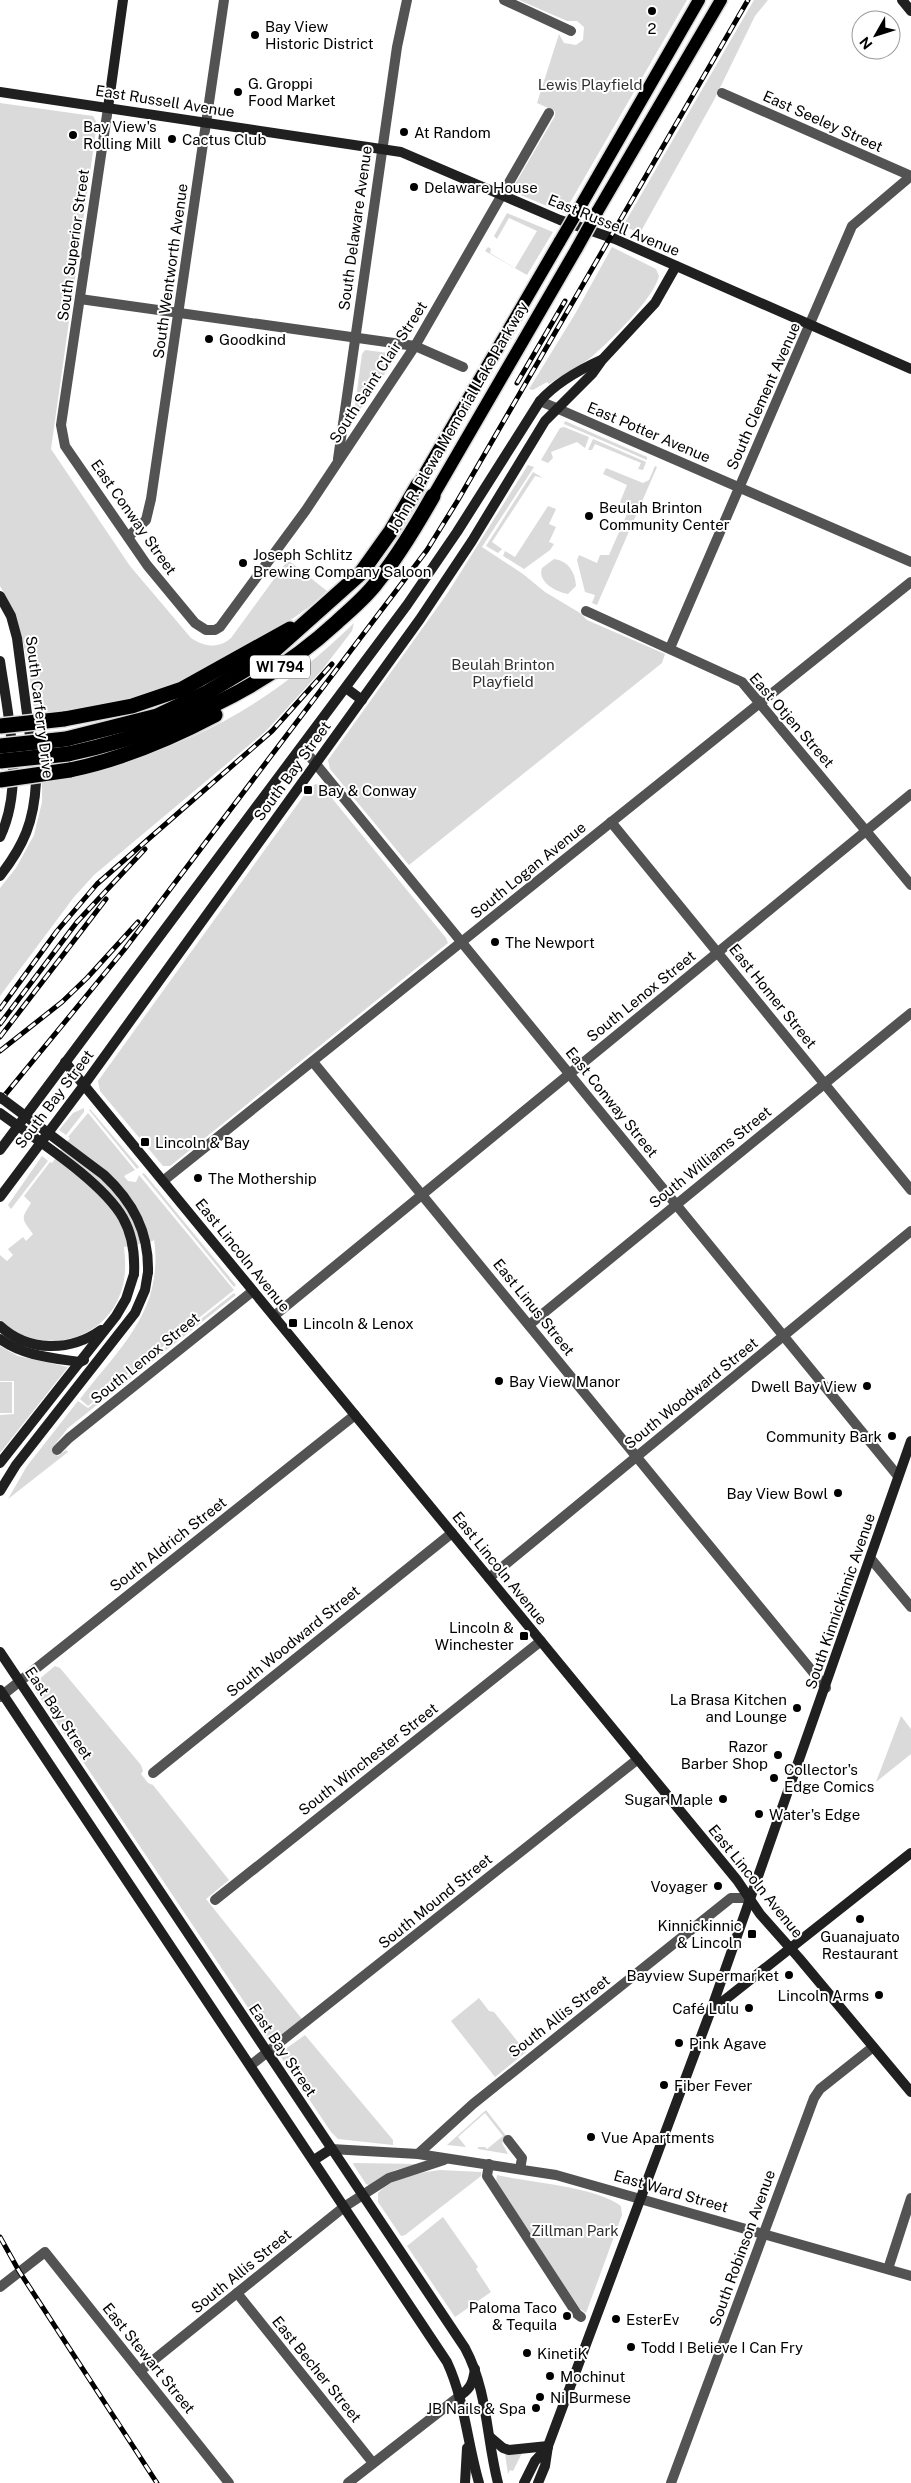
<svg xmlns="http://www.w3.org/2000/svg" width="911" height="2483" font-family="'Public Sans',sans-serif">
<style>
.green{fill:#dadada}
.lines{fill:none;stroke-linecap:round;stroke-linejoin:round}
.primary-casing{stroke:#dbdbdb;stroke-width:15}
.highway-casing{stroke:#dbdbdb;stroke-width:18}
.street{stroke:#535353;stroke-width:10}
.secondary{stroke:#202020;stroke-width:10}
.primary{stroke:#000;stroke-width:12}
.highway{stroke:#000;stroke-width:15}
.rail-casing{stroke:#000;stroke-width:5}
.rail{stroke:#fff;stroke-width:3;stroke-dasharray:9;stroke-linecap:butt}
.primary-bridge-casing{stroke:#dbdbdb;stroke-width:15;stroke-linecap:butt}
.highway-bridge-casing{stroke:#dbdbdb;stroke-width:18;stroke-linecap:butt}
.secondary-bridge{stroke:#202020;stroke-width:10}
.primary-bridge{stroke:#000;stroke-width:12}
.highway-bridge{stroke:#000;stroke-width:15}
.poi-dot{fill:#000;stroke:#fff;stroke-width:2}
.labels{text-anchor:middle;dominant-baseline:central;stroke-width:4;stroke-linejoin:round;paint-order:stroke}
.shield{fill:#fff;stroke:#4c4c4c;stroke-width:1}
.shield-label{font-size:14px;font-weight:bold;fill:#000}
.poi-label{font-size:15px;fill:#000;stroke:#fff;text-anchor:start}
.park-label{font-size:15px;fill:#313131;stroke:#fff}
.street-label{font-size:15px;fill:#000;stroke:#fff}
</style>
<rect width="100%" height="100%" fill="#fff"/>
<g class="green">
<polygon points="519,0 687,0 564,213 511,191 555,116 555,111 537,103 559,34 564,43 576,45 583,40 584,27 577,21 567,21"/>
<polygon points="754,0 768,0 755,16 714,100 640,233 623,226"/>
<path d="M 0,103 L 93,116 L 97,123 L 51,449 L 130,566 L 191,638 C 205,647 218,649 231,638 L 288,560 L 327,591 L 309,607 L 265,638 L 212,668 L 145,698 L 35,717 C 29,670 25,627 0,586 Z"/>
<polygon points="507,213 553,232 527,275 485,251 488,247 491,249 490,253 515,268 537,231 509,218 497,239 494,236"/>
<path d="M 612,247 L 656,269 L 659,276 C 653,300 608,343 589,359 C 576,368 562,375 549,384 L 547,382 L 533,390 L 529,389 L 575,314 Z"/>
<polygon points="365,350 389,353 394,360 353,420 362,354"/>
<polygon points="565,421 647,457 647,460 564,424"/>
<polygon points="564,427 589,437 585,448 577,442 551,452 553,458 548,463 541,460 560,428"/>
<polygon points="593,439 646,462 643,470 638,469 641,463 595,444 592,450 588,450"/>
<polygon points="528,465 534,467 482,547 523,574 545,592 580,613 587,620 665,654 662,663 409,865 330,769 328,760 447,594"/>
<polygon points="655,466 657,467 597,605 592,603 595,595 585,592 577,560 579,555 597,563 600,555 609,555 630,507 620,502 627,485 603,474 606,468 643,483 649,480"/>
<polygon points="533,472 543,478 535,476 492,542 502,549 498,553 486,546"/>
<polygon points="548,506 556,509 549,524 556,527 549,542 554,544 550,550 524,569 503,556 505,551 515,557"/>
<path d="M 554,559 C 568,561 575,571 576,586 L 568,594 C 556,592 537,582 542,568 Z"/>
<path d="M 354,623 L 352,631 L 322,670 L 266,731 L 94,875 L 74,897 L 0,996 L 0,888 L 16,868 L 34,835 L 42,802 L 42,781 C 173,757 258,716 354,623 Z"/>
<polygon points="316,784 322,786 446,938 448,943 170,1166 163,1166 100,1091 98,1081 310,787"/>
<polygon points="84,1108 84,1112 66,1135 59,1130 73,1113"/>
<polygon points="90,1109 139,1167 137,1169 89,1110"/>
<path d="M 88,1113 L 135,1170 L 124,1176 L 128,1181 L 136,1182 L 139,1175 L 234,1290 L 88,1406 L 80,1399 C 120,1347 164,1311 154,1239 L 153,1241 L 124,1247 C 126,1264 126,1282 119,1297 C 99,1345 36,1355 0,1320 L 0,1255 L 7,1261 L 13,1255 L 8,1249 L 23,1237 L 26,1241 L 33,1234 C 21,1218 21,1219 31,1203 L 24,1196 L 50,1162 L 52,1163 L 70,1138 L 68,1137 Z"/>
<polygon points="42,1156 48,1161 11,1209 8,1205"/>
<polygon points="144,1173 236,1285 234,1287 142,1174"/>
<polygon points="234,1293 236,1295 68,1428 52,1448 58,1456 66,1450 68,1452 8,1499 27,1466 78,1401 88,1408"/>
<polygon points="0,1346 18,1356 68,1367 0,1453 0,1415 14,1414 14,1381 0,1381"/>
<rect x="0" y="1382" width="12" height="31"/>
<polygon points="55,1666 60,1668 141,1765 143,1771 141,1774 148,1783 153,1785 229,1880 206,1899 302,2019 276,2039 270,2039 267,2036 35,1690 34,1686 37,1681"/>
<polygon points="901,1716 911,1729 911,1754 876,1782"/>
<polygon points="479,1998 489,2011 494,2012 526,2052 495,2077 451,2021"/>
<polygon points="305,2035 393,2140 393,2145 338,2139 331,2132 281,2057 284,2050"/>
<polygon points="486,2110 507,2137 502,2143 508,2154 478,2149 478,2147 485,2147 487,2149 503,2136 485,2113 458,2137 466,2147 447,2145"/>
<polygon points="354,2163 419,2164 395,2170 371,2186 366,2184 353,2164"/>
<path d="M 440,2170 L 481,2172 L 481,2176 L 405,2235 L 401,2236 L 378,2202 L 378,2193 C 393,2177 418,2173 440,2170 Z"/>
<path d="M 497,2175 C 528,2182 597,2187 621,2206 L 622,2215 L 586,2313 L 580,2309 L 496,2182 Z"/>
<polygon points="443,2217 478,2267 476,2269 491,2292 455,2317 407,2246"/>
<polygon points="522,2453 513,2471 510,2470 508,2474 505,2454"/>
</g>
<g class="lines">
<defs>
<g id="primary">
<polyline points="580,207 699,0"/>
<polyline points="597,212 721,0"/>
<polyline points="418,485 560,241"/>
<polyline points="433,496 577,248"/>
</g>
<g id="highway">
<polyline points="64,719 132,706 182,689 290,629"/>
<polyline points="66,739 157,716 208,692 268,656 361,573 391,531 418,485"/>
<path d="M 68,754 C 168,732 261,692 337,622 C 350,610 366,597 377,582 C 399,555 416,526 433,496"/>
<path d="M 70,770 C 122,759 168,740 215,715"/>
</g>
</defs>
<use href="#primary" class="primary-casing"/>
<use href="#highway" class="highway-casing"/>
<g class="street">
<polyline points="504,0 571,31"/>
<polyline points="722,93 911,176"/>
<polyline points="108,108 61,425 65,446 147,565 195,623 206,630 215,630 220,627 306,510 415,346 549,113"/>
<polyline points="80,299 415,346 463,367"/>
<polyline points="540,401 911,562"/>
<polyline points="338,459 397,47 407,0"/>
<polyline points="128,537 146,520 151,499 224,0"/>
<polyline points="586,611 742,682 911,885"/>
<polyline points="670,648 852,226 911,176"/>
<polyline points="302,747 898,1476"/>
<polyline points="611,822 911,1190"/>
<polyline points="313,1062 826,1688"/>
<polyline points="163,1181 911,582"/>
<polyline points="274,1316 911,794"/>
<polyline points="529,1325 911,1013"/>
<polyline points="57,1450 69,1438 253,1291"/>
<polyline points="871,1559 911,1607"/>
<polyline points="489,1578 911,1231"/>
<polyline points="0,1697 355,1415"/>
<polyline points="153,1773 452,1533"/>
<polyline points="215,1900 541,1641"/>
<polyline points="251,2065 638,1759"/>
<polyline points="508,2140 522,2158 520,2169"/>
<polyline points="331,2149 418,2154 556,2175 911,2276"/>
<polyline points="418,2154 473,2104 731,1898 749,1898"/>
<polyline points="489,2164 487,2176 577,2314 581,2317"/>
<polyline points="888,2269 911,2198"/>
<polyline points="0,2287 45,2252 229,2483"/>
<polyline points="237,2293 373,2463"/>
<polyline points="140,2371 344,2207 389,2178 444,2160"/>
<polyline points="348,2483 461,2395"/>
<polyline points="671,2483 814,2098 820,2089 873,2047"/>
</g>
<g class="secondary">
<polyline points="902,0 911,11"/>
<polyline points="0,92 401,152 560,220 615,239 911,369"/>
<polyline points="108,108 123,0"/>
<path d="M 0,596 L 11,616 L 17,638 L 36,782 C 34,822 24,845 0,876"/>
<path d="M 0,661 C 8,716 25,785 0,837"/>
<polyline points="346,688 362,700"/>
<polyline points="65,1062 737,1880 760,1914 799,1958 911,2092"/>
<path d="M 0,1150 L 407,605 L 457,532 L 540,401 C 556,383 579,370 601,360"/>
<polyline points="0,1197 84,1085 420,619 472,541 545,421 592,374 602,360 655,303 676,266"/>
<path d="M 0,1326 C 28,1352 70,1352 101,1330"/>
<path d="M 0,1339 C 23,1356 52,1358 80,1362 L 84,1360"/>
<polyline points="0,1463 116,1316 126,1299 134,1274"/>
<polyline points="0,1491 16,1465 135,1313 145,1290 148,1272"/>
<path d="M 0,1652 L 465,2348 C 488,2391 486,2437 498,2483"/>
<path d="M 0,1690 L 447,2362 C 465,2401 467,2442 479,2483"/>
<polyline points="712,2010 911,1853"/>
<polyline points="314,2160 331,2149"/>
<path d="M 461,2395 C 471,2388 473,2382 475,2369"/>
<polyline points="490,2437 503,2448 509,2450 548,2446"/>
<polyline points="465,2483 467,2448"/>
<polyline points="524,2483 535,2461 548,2447"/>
<polyline points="538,2483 545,2466 548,2446 711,2010 911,1441"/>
</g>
<use href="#primary" class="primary"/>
<use href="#highway" class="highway"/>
<defs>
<g id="rail">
<polyline points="517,383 565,301"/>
<polyline points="0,1009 57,931 97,884 272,731 332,664"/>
<polyline points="0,1024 77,922 145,849"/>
<polyline points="0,1037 106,899"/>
<polyline points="0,1051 62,1002 87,978 138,922"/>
<polyline points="0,1101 124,950 427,550 458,500 748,0"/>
<polyline points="0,2237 19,2271 157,2483"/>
</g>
</defs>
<use href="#rail" class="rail-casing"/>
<use href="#rail" class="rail"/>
<defs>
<g id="primary-bridge">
<polyline points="560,241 580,207"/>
<polyline points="577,248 597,212"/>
</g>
<g id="highway-bridge">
<polyline points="0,726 64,719"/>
<polyline points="0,746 66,739"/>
<polyline points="0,761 68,754"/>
<polyline points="0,780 70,770"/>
</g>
</defs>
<use href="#primary-bridge" class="primary-bridge-casing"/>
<use href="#highway-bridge" class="highway-bridge-casing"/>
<g class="secondary-bridge">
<path d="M 0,1097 L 104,1175 C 133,1202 149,1232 148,1272"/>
<path d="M 0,1113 C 35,1139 102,1181 123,1218 C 132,1234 135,1255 134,1274"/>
</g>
<use href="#primary-bridge" class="primary-bridge"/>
<use href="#highway-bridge" class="highway-bridge"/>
</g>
<g class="poi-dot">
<circle cx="652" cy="11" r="5"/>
<circle cx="255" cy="35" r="5"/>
<circle cx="238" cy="92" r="5"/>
<circle cx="404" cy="132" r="5"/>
<circle cx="73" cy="135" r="5"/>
<circle cx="172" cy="139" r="5"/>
<circle cx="414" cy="187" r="5"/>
<circle cx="209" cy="339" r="5"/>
<circle cx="589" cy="516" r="5"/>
<circle cx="243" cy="563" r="5"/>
<rect x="303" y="785" width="10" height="10" rx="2.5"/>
<circle cx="495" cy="942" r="5"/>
<rect x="140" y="1137" width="10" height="10" rx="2.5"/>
<circle cx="198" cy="1178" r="5"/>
<rect x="288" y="1318" width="10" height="10" rx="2.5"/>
<circle cx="499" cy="1381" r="5"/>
<circle cx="867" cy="1386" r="5"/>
<circle cx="892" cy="1436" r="5"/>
<circle cx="838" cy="1493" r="5"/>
<rect x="519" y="1631" width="10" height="10" rx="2.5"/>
<circle cx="797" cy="1708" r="5"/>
<circle cx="778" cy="1755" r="5"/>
<circle cx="774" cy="1778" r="5"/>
<circle cx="723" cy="1799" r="5"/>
<circle cx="759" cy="1814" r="5"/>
<circle cx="718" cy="1886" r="5"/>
<circle cx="860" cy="1919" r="5"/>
<rect x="747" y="1929" width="10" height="10" rx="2.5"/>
<circle cx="789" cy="1975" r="5"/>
<circle cx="879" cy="1995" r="5"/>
<circle cx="749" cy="2008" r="5"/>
<circle cx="679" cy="2043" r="5"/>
<circle cx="664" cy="2085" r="5"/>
<circle cx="591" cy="2137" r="5"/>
<circle cx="567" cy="2316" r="5"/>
<circle cx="616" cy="2319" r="5"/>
<circle cx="631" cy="2347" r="5"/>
<circle cx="527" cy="2353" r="5"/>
<circle cx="550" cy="2376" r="5"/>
<circle cx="540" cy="2397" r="5"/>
<circle cx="536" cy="2408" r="5"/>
</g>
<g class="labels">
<rect class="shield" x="250" y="655.5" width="60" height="23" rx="4"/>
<g class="shield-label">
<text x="280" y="667">WI 794</text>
</g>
<g class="poi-label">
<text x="265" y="26">Bay View<tspan x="265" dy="17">Historic District</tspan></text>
<text x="652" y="28" text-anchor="middle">2</text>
<text x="248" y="83">G. Groppi<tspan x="248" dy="17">Food Market</tspan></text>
<text x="83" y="126">Bay View's<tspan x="83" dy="17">Rolling Mill</tspan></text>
<text x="414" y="132">At Random</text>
<text x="182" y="139">Cactus Club</text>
<text x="424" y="187">Delaware House</text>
<text x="219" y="339">Goodkind</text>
<text x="599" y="507">Beulah Brinton<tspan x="599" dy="17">Community Center</tspan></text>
<text x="253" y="554">Joseph Schlitz<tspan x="253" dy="17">Brewing Company Saloon</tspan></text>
<text x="318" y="790">Bay &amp; Conway</text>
<text x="505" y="942">The Newport</text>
<text x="155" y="1142">Lincoln &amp; Bay</text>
<text x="208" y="1178">The Mothership</text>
<text x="303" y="1323">Lincoln &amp; Lenox</text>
<text x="509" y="1381">Bay View Manor</text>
<text x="857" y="1386" text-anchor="end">Dwell Bay View</text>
<text x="882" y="1436" text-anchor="end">Community Bark</text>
<text x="828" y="1493" text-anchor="end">Bay View Bowl</text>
<text x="514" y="1627" text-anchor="end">Lincoln &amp;<tspan x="514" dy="17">Winchester</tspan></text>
<text x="787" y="1699" text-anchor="end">La Brasa Kitchen<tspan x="787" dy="17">and Lounge</tspan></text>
<text x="768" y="1746" text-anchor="end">Razor<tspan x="768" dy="17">Barber Shop</tspan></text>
<text x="784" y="1769">Collector's<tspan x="784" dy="17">Edge Comics</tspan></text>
<text x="713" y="1799" text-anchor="end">Sugar Maple</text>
<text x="769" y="1814">Water's Edge</text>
<text x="708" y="1886" text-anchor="end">Voyager</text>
<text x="742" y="1925" text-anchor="end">Kinnickinnic<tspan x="742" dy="17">&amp; Lincoln</tspan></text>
<text x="860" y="1936" text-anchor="middle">Guanajuato<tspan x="860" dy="17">Restaurant</tspan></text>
<text x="779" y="1975" text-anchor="end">Bayview Supermarket</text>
<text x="869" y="1995" text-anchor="end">Lincoln Arms</text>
<text x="739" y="2008" text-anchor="end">Café Lulu</text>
<text x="689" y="2043">Pink Agave</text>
<text x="674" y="2085">Fiber Fever</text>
<text x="601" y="2137">Vue Apartments</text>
<text x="557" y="2307" text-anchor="end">Paloma Taco<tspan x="557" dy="17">&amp; Tequila</tspan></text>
<text x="626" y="2319">EsterEv</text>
<text x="641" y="2347">Todd I Believe I Can Fry</text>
<text x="537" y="2353">KinetiK</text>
<text x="560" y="2376">Mochinut</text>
<text x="550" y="2397">Ni Burmese</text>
<text x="526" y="2408" text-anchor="end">JB Nails &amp; Spa</text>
</g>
<g class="park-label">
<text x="590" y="84">Lewis Playfield</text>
<text x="503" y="664">Beulah Brinton<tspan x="503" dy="17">Playfield</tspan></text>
<text x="575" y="2230">Zillman Park</text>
</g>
<g class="street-label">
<text transform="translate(165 101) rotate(9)">East Russell Avenue</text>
<text transform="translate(823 121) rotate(24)">East Seeley Street</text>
<text transform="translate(614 225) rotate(22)">East Russell Avenue</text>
<text transform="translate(355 228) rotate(-82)">South Delaware Avenue</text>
<text transform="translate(73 245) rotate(-82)">South Superior Street</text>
<text transform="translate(170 271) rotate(-82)">South Wentworth Avenue</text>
<text transform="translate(378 372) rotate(-57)">South Saint Clair Street</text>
<text transform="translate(763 396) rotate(-66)">South Clement Avenue</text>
<text transform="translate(458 417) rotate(-60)">John R. Plewa Memorial Lake Parkway</text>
<text transform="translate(649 432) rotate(23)">East Potter Avenue</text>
<text transform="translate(134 517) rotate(55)">East Conway Street</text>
<text transform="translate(40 707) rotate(83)">South Carferry Drive</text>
<text transform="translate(792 720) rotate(49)">East Otjen Street</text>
<text transform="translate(292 771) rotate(-54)">South Bay Street</text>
<text transform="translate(528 870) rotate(-39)">South Logan Avenue</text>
<text transform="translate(641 996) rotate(-39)">South Lenox Street</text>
<text transform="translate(773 996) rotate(51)">East Homer Street</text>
<text transform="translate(54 1099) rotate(-53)">South Bay Street</text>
<text transform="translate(612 1102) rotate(51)">East Conway Street</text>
<text transform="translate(710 1157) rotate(-39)">South Williams Street</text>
<text transform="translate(243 1255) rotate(51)">East Lincoln Avenue</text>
<text transform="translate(534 1307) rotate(51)">East Linus Street</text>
<text transform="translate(145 1358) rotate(-39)">South Lenox Street</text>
<text transform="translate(691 1393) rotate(-39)">South Woodward Street</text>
<text transform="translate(168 1544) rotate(-38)">South Aldrich Street</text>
<text transform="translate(500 1568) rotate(51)">East Lincoln Avenue</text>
<text transform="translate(840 1601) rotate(-71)">South Kinnickinnic Avenue</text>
<text transform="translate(293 1641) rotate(-39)">South Woodward Street</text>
<text transform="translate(59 1713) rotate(56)">East Bay Street</text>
<text transform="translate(368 1759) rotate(-38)">South Winchester Street</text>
<text transform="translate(756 1881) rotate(51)">East Lincoln Avenue</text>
<text transform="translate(435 1901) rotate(-39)">South Mound Street</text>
<text transform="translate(559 2016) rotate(-38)">South Allis Street</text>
<text transform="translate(283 2050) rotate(56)">East Bay Street</text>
<text transform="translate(671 2191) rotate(16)">East Ward Street</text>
<text transform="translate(742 2248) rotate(-70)">South Robinson Avenue</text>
<text transform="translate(241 2271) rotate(-39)">South Allis Street</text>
<text transform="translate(149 2358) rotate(51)">East Stewart Street</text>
<text transform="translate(317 2369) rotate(51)">East Becher Street</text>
</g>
</g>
<g transform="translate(876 35) rotate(231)"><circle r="24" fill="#ffffff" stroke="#999999"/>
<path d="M0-4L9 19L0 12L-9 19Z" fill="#000000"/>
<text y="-8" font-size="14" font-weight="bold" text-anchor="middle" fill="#000000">N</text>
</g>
</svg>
